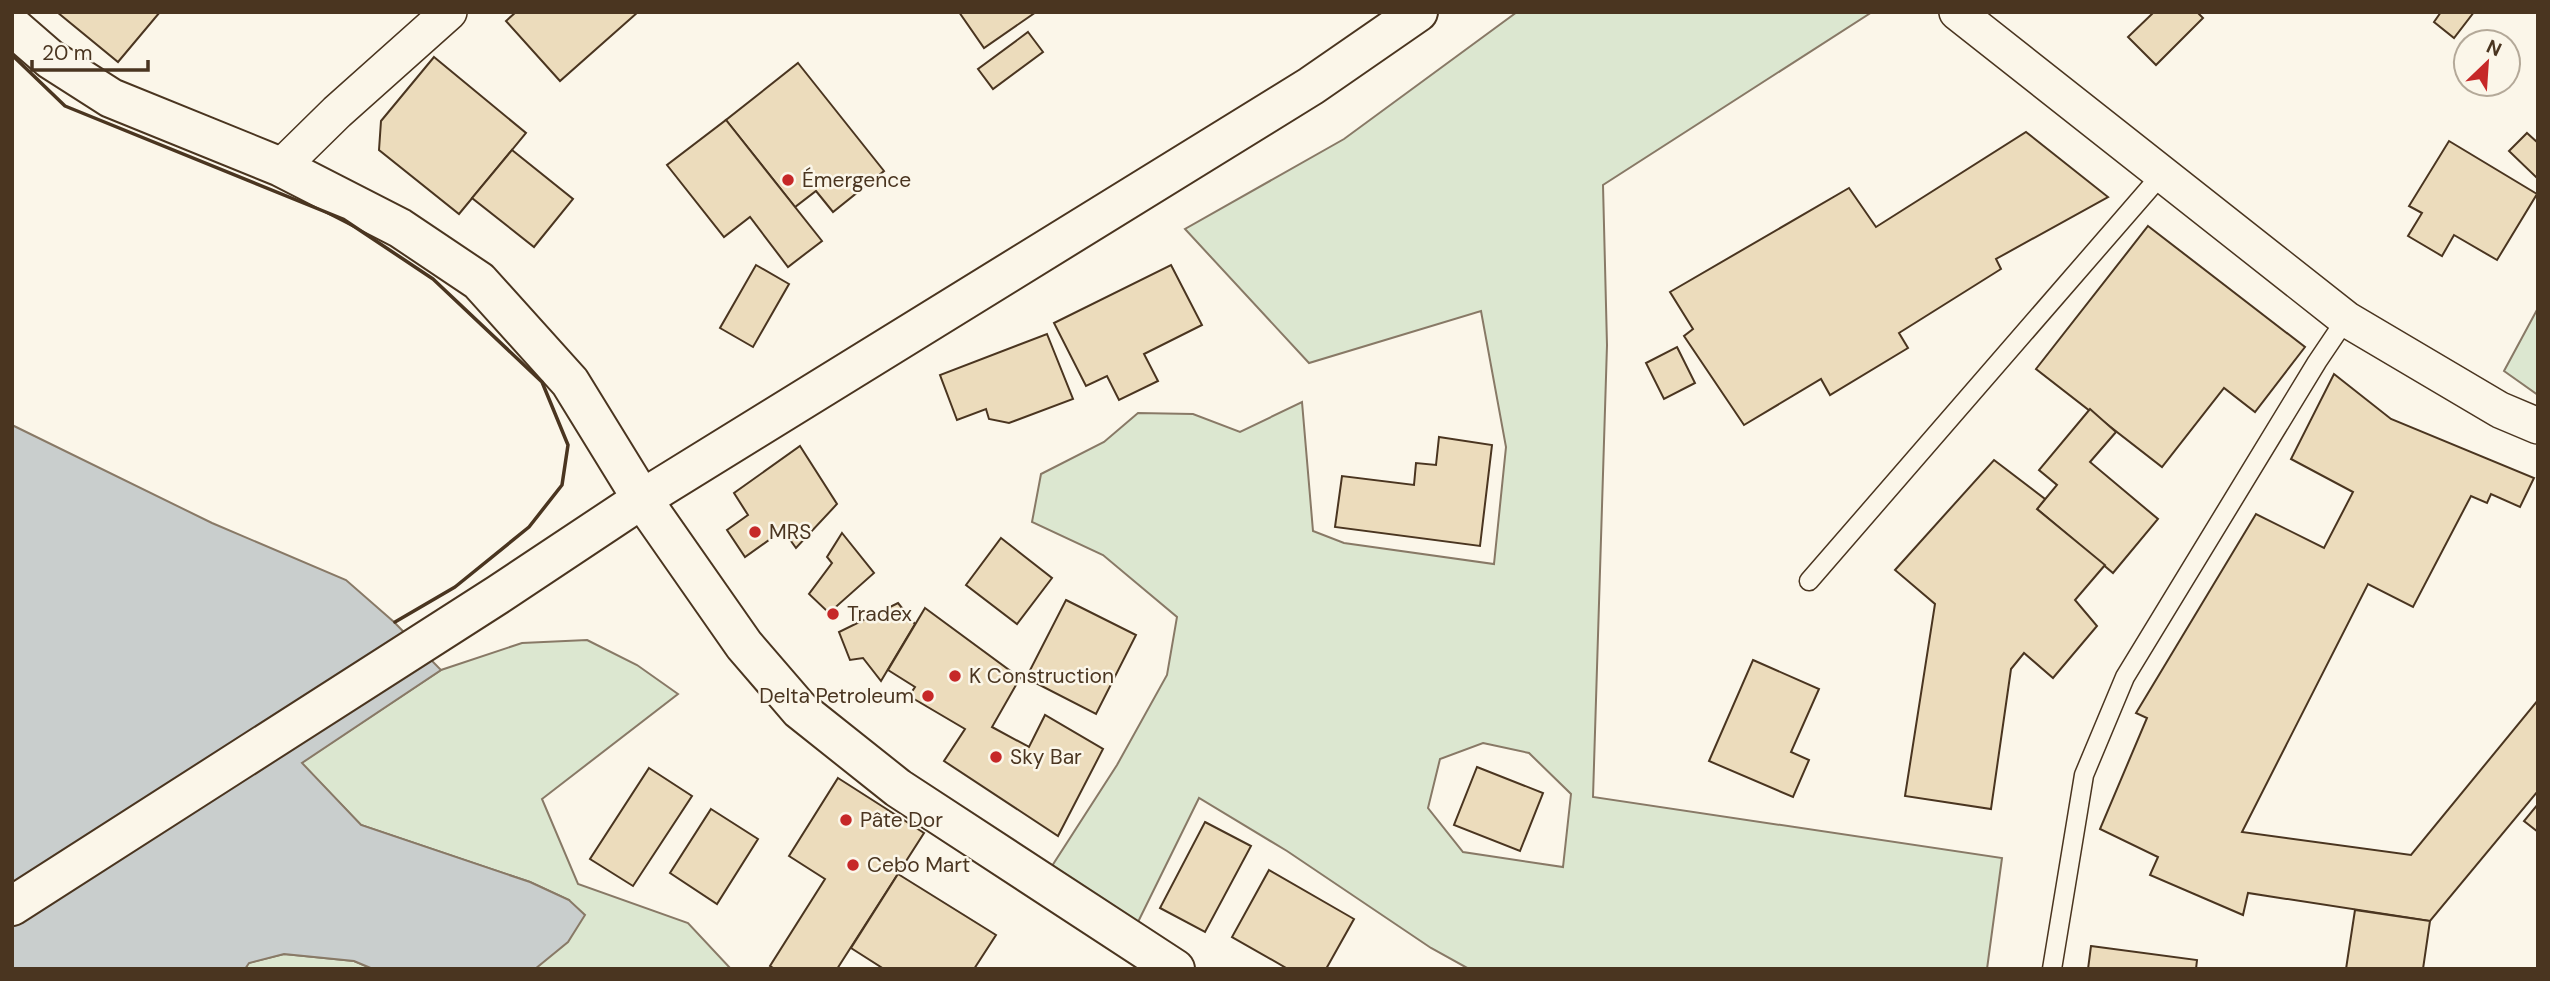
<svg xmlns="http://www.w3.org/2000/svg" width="2550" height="981" font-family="'DM Sans',sans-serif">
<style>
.green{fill:#dce7d0;stroke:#887966;stroke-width:2;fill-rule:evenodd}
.water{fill:#c9cecd;stroke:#887966;stroke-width:2}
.building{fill:#ecdcbc;stroke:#4a3520;stroke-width:2}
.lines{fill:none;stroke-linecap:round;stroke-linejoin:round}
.lane-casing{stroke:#4a3520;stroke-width:21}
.street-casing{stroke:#4a3520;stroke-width:38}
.primary-casing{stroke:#4a3520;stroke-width:42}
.highway-casing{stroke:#4a3520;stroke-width:42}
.lane{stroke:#fbf6e9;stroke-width:18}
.street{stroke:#fbf6e9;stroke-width:35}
.primary{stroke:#fbf6e9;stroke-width:38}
.highway{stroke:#fbf6e9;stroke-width:38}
.wall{stroke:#4a3520;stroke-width:3.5}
.poi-dot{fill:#c62828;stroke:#fbf6e9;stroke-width:2.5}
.labels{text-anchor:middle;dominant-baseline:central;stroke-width:5;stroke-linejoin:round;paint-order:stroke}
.poi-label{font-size:21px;fill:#4a3520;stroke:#fbf6e9;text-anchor:start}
</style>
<rect width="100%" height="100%" fill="#fbf6e9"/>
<g class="green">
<path d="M 1517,12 L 1872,12 L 1603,185 L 1607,345 L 1593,797 L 2002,858 L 1987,969 L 1469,969 L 1431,948 L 1287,851 L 1199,798 L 1138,922 L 1052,866 L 1117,765 L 1167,675 L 1177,617 L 1103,555 L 1032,522 L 1041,474 L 1104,442 L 1138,413 L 1193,414 L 1240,432 L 1302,402 L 1313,531 L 1344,543 L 1494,564 L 1506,447 L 1481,311 L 1309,363 L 1185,229 L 1344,139 ZM 1483,743 L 1529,753 L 1571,794 L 1563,867 L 1463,852 L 1428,808 L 1440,759 Z"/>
<polygon points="2538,308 2538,395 2504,371"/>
<polygon points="587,640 637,665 678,694 542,799 578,884 688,923 731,969 535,969 569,900 530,882 361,825 301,763 441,670 522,643"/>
<polygon points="284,954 354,961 373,969 245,969 248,963"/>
</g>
<polygon class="water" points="12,425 212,523 346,580 394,622 441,670 302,763 361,825 530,882 569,900 585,915 568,942 535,969 373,969 354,961 284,954 249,963 245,969 12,969"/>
<g class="building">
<polygon points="57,12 160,12 118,62"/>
<polygon points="516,12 638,12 560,81 506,21"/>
<polygon points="959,12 1036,12 984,48"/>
<polygon points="2154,12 2197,12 2203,18 2156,65 2128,37"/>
<polygon points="2441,12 2474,12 2454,38 2434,22"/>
<polygon points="1028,32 1043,52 993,89 978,69"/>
<polygon points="434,57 526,133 459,214 379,150 381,121"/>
<polygon points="798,63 884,171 833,212 816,191 795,207 726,120"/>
<polygon points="726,120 822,241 788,267 750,217 724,237 667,165"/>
<polygon points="2026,132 2108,197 1996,259 2001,269 1899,333 1908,348 1830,395 1821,379 1744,425 1684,336 1693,329 1670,292 1849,188 1876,227"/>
<polygon points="2527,133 2538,143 2538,179 2509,151"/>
<polygon points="2449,141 2537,194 2497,260 2454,235 2442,256 2408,236 2422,213 2409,206"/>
<polygon points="512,150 573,199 534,247 472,198"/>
<polygon points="2148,226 2305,347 2255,412 2224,388 2162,467 2036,369"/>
<polygon points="756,265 789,284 753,347 720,328"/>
<polygon points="1171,265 1202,325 1144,354 1158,381 1119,400 1107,376 1086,386 1054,323"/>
<polygon points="1047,334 1073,399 1009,423 989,419 986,409 957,420 940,375"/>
<polygon points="1677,347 1695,383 1664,399 1646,363"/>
<polygon points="2334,374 2391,419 2534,478 2520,507 2491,494 2487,503 2471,496 2413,607 2368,584 2242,832 2411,855 2538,700 2538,791 2430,921 2248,893 2243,915 2150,875 2158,857 2100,829 2147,718 2136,713 2256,514 2324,548 2353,492 2291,459"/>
<polygon points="2090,409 2116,432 2090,462 2158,519 2113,573 2037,509 2057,485 2039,470"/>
<polygon points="1439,437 1492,445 1480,546 1335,527 1342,476 1414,485 1416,463 1436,465"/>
<polygon points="800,446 837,504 796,548 783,530 745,557 727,530 748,515 734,493"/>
<polygon points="1994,460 2045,499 2037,509 2105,565 2075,600 2097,626 2053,678 2024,653 2011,669 1991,809 1905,796 1935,604 1895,570"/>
<polygon points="842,533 874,573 829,613 809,594 832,563 827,557"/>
<polygon points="1001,538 1052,578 1017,624 966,585"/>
<polygon points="1066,600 1136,635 1096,714 1026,678"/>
<polygon points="898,603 915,624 881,681 863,658 850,660 839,632"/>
<polygon points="925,608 1020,678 992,727 1029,747 1045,715 1103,749 1058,836 944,761 965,729 909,696 915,687 888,670"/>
<polygon points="1753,660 1819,689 1791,752 1809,760 1793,797 1709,761"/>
<polygon points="1477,767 1543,793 1520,851 1454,825"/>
<polygon points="649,768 692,796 633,886 590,859"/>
<polygon points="838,778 924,833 837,969 775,969 770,966 825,879 789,856"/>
<polygon points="2538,804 2538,832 2524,821"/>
<polygon points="711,809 758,839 717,904 670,873"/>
<polygon points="1205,822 1251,846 1205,932 1160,908"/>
<polygon points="1269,870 1354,919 1326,969 1288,969 1232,937"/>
<polygon points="898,874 996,935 974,969 884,969 851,948"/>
<polygon points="2355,910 2430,921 2423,969 2346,969"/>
<polygon points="2091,946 2197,960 2196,969 2088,969"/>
</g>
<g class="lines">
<defs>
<g id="lane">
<polyline points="1809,581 2162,174"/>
<polyline points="2052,969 2084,775 2125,677 2317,362 2346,319"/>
</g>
<g id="street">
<polyline points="1957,12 2346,319 2500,410 2538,426"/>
<polyline points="281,167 337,112 449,12"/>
</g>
<polyline id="primary" points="1175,969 898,788 800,710 744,645 642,499 1311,86 1418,12"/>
<polyline id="highway" points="12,26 50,59 111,98 281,167 400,228 479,281 570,382 642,499 499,594 12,906"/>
</defs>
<use href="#lane" class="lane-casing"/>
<use href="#street" class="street-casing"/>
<use href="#primary" class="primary-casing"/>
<use href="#highway" class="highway-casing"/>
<use href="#lane" class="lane"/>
<use href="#street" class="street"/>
<use href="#primary" class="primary"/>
<use href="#highway" class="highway"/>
<polyline class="wall" points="12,55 65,106 343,219 433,279 542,382 568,445 562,485 529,527 455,587 395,622"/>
</g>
<g class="poi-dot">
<circle cx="788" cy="180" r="7"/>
<circle cx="755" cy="532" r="7"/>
<circle cx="833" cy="614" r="7"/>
<circle cx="955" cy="676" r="7"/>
<circle cx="928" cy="696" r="7"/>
<circle cx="996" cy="757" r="7"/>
<circle cx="846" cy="820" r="7"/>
<circle cx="853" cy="865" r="7"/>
</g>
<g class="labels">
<g class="poi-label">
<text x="802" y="180">Émergence</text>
<text x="769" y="532">MRS</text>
<text x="847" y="614">Tradex</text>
<text x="969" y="676">K Construction</text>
<text x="914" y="696" text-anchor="end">Delta Petroleum</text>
<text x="1010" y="757">Sky Bar</text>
<text x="860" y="820">Pâte Dor</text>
<text x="867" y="865">Cebo Mart</text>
</g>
</g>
<rect width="2550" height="981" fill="none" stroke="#4a3520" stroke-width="28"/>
<g transform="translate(2487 63) rotate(25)"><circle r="33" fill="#fbf6e9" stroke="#b4a999" stroke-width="2"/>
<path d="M0-5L12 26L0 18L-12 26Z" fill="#c62828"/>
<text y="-10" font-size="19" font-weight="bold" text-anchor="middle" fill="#4a3520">N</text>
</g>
<path d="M32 60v10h116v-10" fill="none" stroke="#4a3520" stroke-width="3.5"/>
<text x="42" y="60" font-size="21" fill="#4a3520" stroke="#fbf6e9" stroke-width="5" paint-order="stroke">20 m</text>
</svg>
